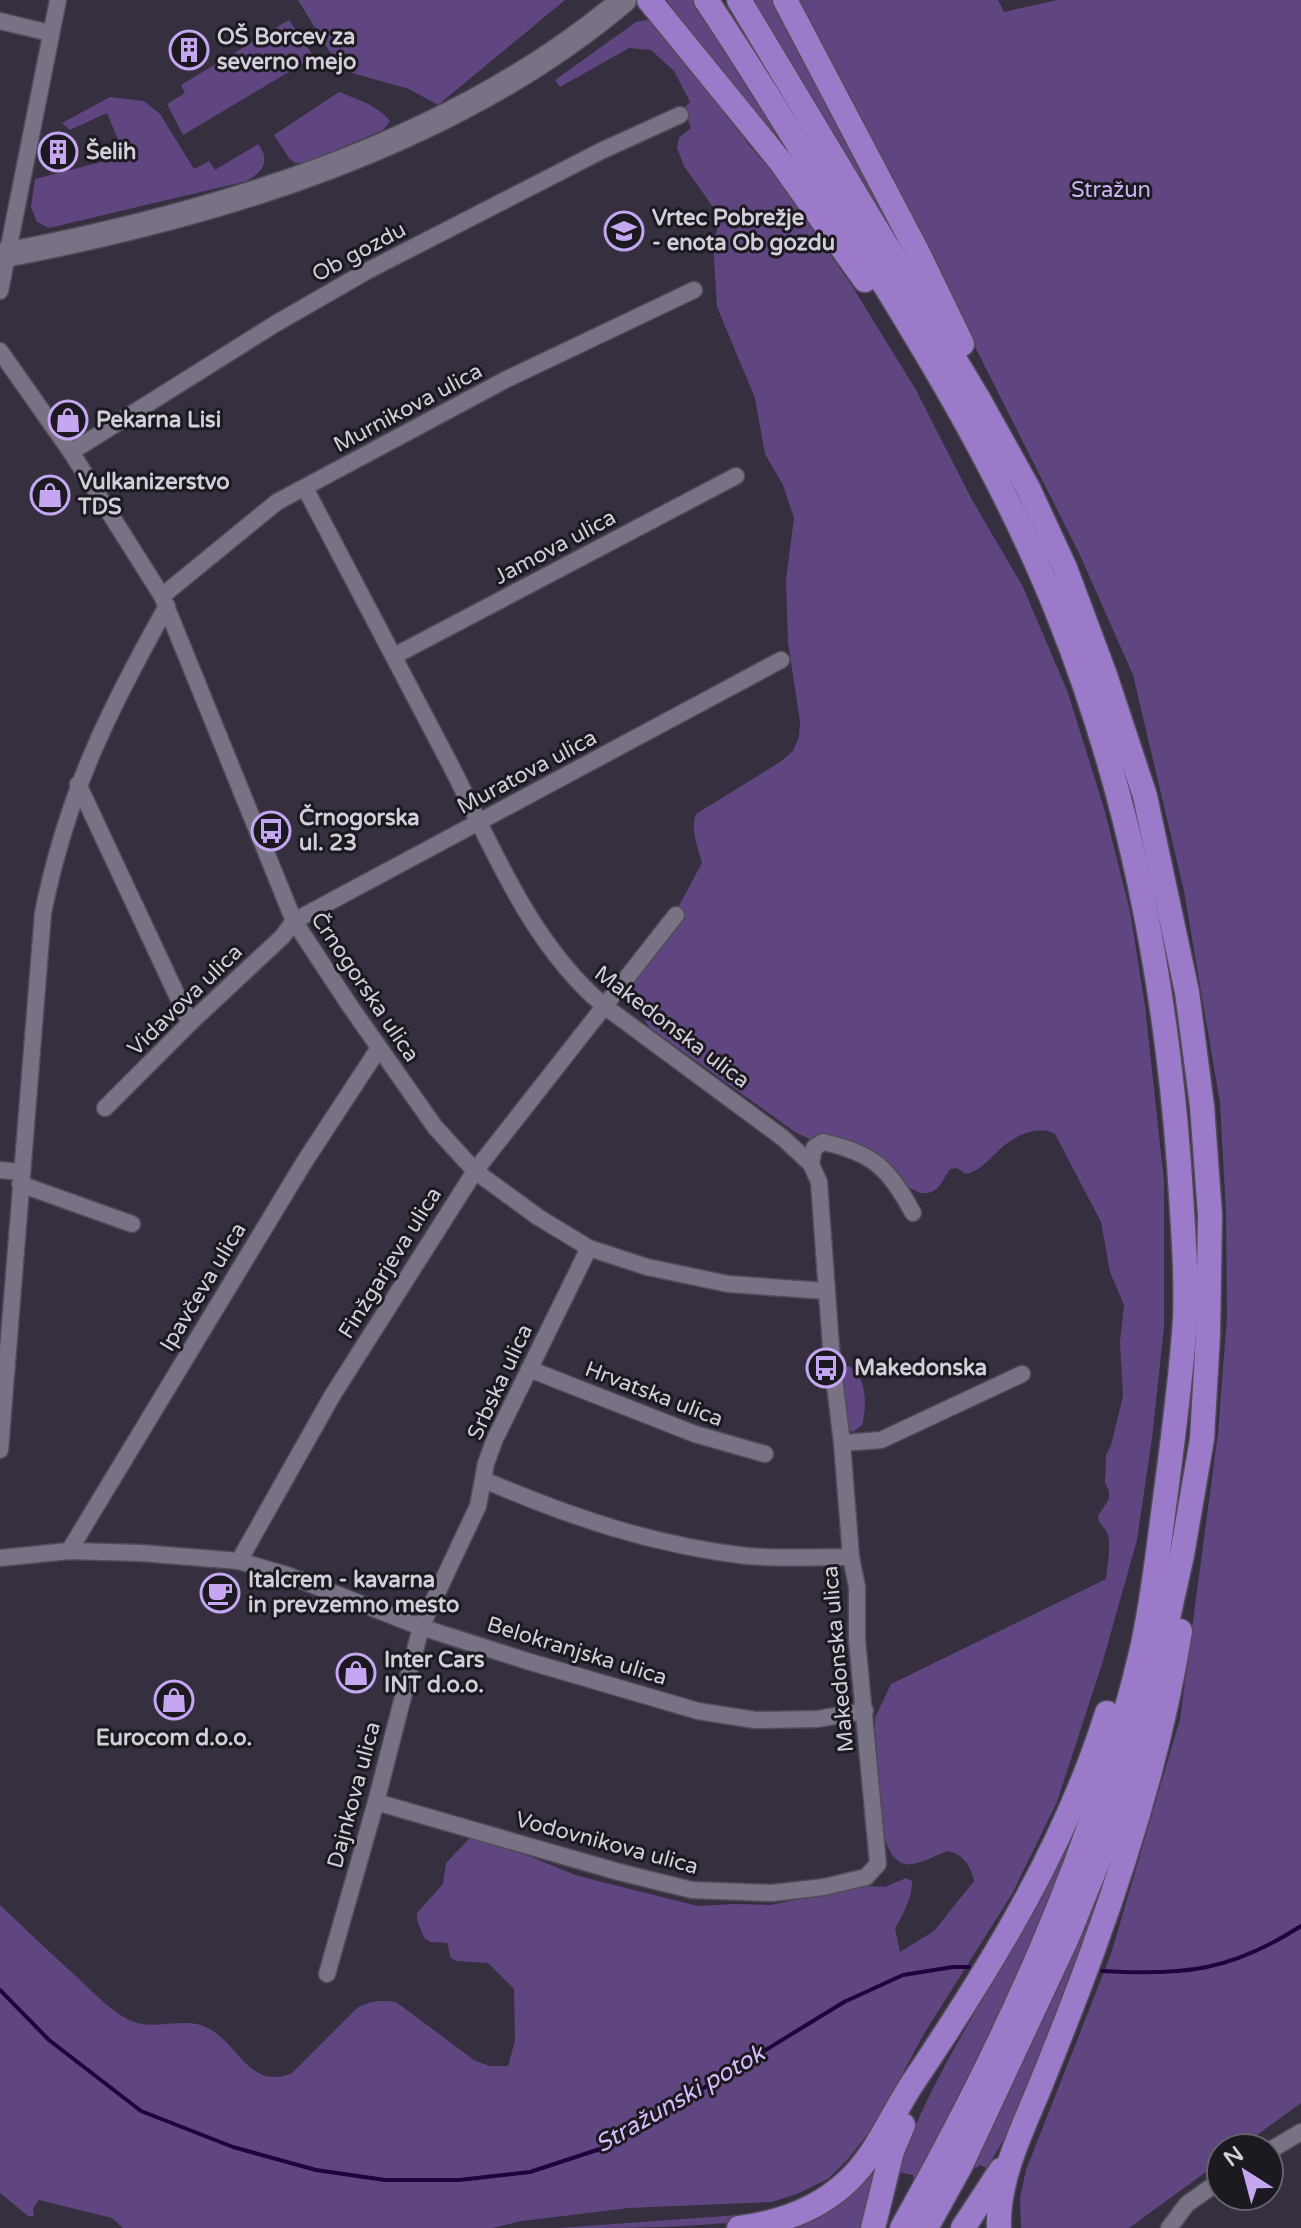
<svg xmlns="http://www.w3.org/2000/svg" width="1301" height="2228" font-family="'Varela Round',sans-serif">
<style>
.green{fill:#604681}
.lines{fill:none;stroke-linecap:round;stroke-linejoin:round}
.stream{stroke:#21023c;stroke-width:4}
.street-casing{stroke:#504b58;stroke-width:19}
.secondary-casing{stroke:#504b58;stroke-width:27}
.highway-casing{stroke:#504b58;stroke-width:27}
.street{stroke:#797285;stroke-width:16}
.secondary{stroke:#797285;stroke-width:24}
.highway{stroke:#9c7aca;stroke-width:24}
.labels{text-anchor:middle;dominant-baseline:central;stroke-width:6;stroke-linejoin:round;paint-order:stroke}
.poi-label{font-size:22px;font-weight:bold;fill:#d3cfd9;stroke:#1c1920;text-anchor:start}
.park-label{font-size:22px;fill:#ccb2f2;stroke:#1c1920}
.street-label{font-size:22px;fill:#d3cfd9;stroke:#1c1920}
.water-label{font-size:24px;font-style:italic;fill:#d6bcfd;stroke:#1c1920}
</style>
<rect width="100%" height="100%" fill="#352f3f"/>
<g class="green">
<polygon points="298,0 565,0 438,105 409,89 341,70"/>
<polygon points="667,0 697,0 833,216 670,8"/>
<polygon points="751,0 780,0 945,320"/>
<polygon points="800,0 998,0 1004,12 1057,0 1301,0 1301,2103 1239,2148 1221,2148 1221,2161 1129,2228 1021,2228 1020,2198 1026,2170 1111,1954 1180,1719 1218,1433 1227,1317 1226,1213 1220,1103 1184,891 1133,675 1079,553"/>
<polygon points="289,20 314,57 183,135 167,104 185,93 181,85"/>
<path d="M 647,20 L 657,25 L 726,107 L 747,143 L 774,174 L 852,286 L 916,390 L 971,498 L 1023,587 L 1068,693 L 1104,808 L 1130,911 L 1145,1006 L 1164,1181 L 1164,1327 L 1152,1438 L 1137,1540 L 1102,1664 L 1057,1802 L 1012,1894 L 925,2032 L 875,2124 L 849,2158 L 828,2179 L 799,2193 L 772,2202 L 629,2208 L 522,2221 L 492,2228 L 123,2228 L 112,2218 L 39,2200 L 33,2209 L 34,2216 L 28,2216 L 0,2193 L 0,1905 C 27,1931 54,1956 81,1981 C 96,1995 111,2011 129,2020 C 156,2033 187,2013 213,2031 C 241,2050 252,2090 292,2073 L 357,2008 C 370,2001 380,2000 396,2002 L 474,2060 L 489,2066 L 508,2066 L 515,2041 L 514,1989 L 488,1963 L 457,1961 L 451,1958 L 447,1943 L 430,1942 L 424,1938 L 417,1920 L 417,1913 L 443,1884 L 446,1863 L 471,1837 L 499,1844 L 578,1876 L 698,1906 L 734,1904 L 770,1905 L 866,1886 L 885,1887 L 906,1878 L 912,1881 C 913,1895 903,1916 895,1928 L 900,1952 L 934,1931 L 974,1881 C 971,1866 964,1855 948,1851 C 918,1862 898,1880 884,1837 L 875,1730 L 875,1718 L 891,1684 L 1106,1579 C 1107,1566 1112,1543 1107,1532 C 1103,1525 1099,1525 1098,1516 L 1109,1499 L 1109,1491 L 1105,1483 L 1106,1455 L 1111,1445 L 1123,1396 L 1120,1342 L 1124,1305 L 1110,1272 L 1101,1222 L 1055,1134 C 1046,1129 1040,1130 1030,1132 C 998,1140 989,1169 966,1174 L 957,1168 L 950,1169 C 941,1182 939,1195 920,1193 L 795,1132 L 650,1028 L 633,1003 L 630,986 L 656,948 L 702,863 C 698,847 690,830 696,814 L 780,762 L 793,751 L 799,737 L 800,722 L 788,642 L 786,580 L 794,518 L 783,485 L 765,454 L 755,398 L 717,307 L 713,242 L 717,230 L 715,210 L 684,166 L 677,148 L 679,138 L 691,128 L 684,108 L 690,102 L 674,71 L 651,50 L 629,48 L 560,87 L 555,80 L 636,22 Z"/>
<path d="M 339,92 C 359,100 377,105 390,121 L 383,130 L 306,162 L 295,163 L 289,158 L 274,135 Z"/>
<path d="M 110,97 L 144,101 L 160,114 L 194,169 L 209,161 L 215,170 L 258,144 C 271,161 263,171 247,181 L 49,228 L 37,222 L 31,207 L 35,179 L 125,156 L 107,113 L 70,130 L 62,123 Z"/>
<path d="M 849,1366 C 867,1375 867,1408 862,1425 L 853,1432 L 848,1430 L 840,1371 Z"/>
<path d="M 1088,1801 L 1010,2003 L 915,2189 L 913,2175 L 898,2172 C 927,2083 980,2008 1024,1927 C 1047,1886 1066,1843 1088,1801 Z"/>
<polygon points="1103,1870 1101,1888 1076,1961 1019,2113 987,2168 980,2165 976,2168 969,2167"/>
<polygon points="881,2152 864,2228 790,2228"/>
<path d="M 753,2214 L 747,2221 C 684,2228 621,2228 558,2228 Z"/>
</g>
<g class="lines">
<g class="stream">
<path d="M 1102,1971 C 1183,1976 1231,1971 1301,1926"/>
<polyline points="0,1990 49,2040 141,2111 233,2147 316,2170 385,2180 459,2180 530,2172 609,2146 844,2002 903,1975 953,1967 969,1967"/>
</g>
<defs>
<g id="street">
<polyline points="0,21 50,33"/>
<polyline points="0,291 58,0"/>
<polyline points="0,351 71,452 162,596 294,921 350,1006 435,1127 475,1171 538,1217 589,1248 647,1267 728,1284 826,1291"/>
<polyline points="71,452 275,324 367,271 601,151 680,115"/>
<path d="M 305,488 C 354,580 402,672 450,764 C 493,848 530,943 603,1005 L 783,1138 L 811,1164 L 819,1182 L 832,1361 L 842,1443 L 851,1557 L 857,1587 L 857,1640 L 878,1864 L 866,1877 L 824,1887 L 772,1893 L 692,1890 L 619,1872 L 376,1802"/>
<polyline points="162,596 277,502 505,380 694,290"/>
<polyline points="394,656 736,476"/>
<polyline points="78,784 190,1023"/>
<polyline points="105,1108 190,1023 282,937 294,921 781,660"/>
<path d="M 811,1164 L 814,1148 L 823,1142 C 873,1153 889,1168 913,1213"/>
<polyline points="0,1170 21,1172"/>
<polyline points="20,1184 132,1224"/>
<polyline points="529,1369 695,1434 765,1454"/>
<polyline points="842,1443 881,1440 1022,1374"/>
<path d="M 0,1450 L 43,913 C 67,794 108,711 167,606"/>
<path d="M 484,1480 C 571,1517 652,1545 747,1556 C 781,1559 817,1557 851,1557"/>
<polyline points="69,1551 305,1161 379,1048"/>
<polyline points="0,1558 69,1551 141,1553 239,1561 287,1575 421,1627 527,1661 698,1711 755,1720 817,1719 865,1711"/>
<polyline points="239,1561 332,1396 475,1171 676,915"/>
<polyline points="327,1974 376,1802 421,1627 478,1506 486,1463 495,1439 589,1248"/>
<polyline points="1269,2151 1301,2132"/>
<polyline points="1169,2228 1187,2204 1221,2180"/>
</g>
<path id="secondary" d="M 0,256 C 216,215 453,145 624,0"/>
<g id="highway">
<polyline points="649,0 780,161 865,280"/>
<path d="M 706,0 C 755,73 801,149 847,224 C 926,350 1003,476 1058,614 C 1128,788 1165,977 1179,1164 C 1182,1215 1187,1268 1185,1320 C 1181,1380 1173,1439 1165,1499 C 1158,1550 1153,1602 1141,1653 C 1093,1855 1003,2048 902,2228"/>
<polyline points="739,0 979,400 1028,488 1065,568 1105,675 1145,796 1187,992 1202,1106 1210,1215 1208,1335 1202,1439 1182,1555 1160,1654 1114,1822 1067,1938 961,2165 926,2228"/>
<polyline points="785,0 917,251 962,344"/>
<path d="M 739,2228 C 779,2223 819,2209 849,2180 C 877,2153 891,2116 912,2084 C 990,1968 1065,1847 1107,1713"/>
<polyline points="873,2228 892,2151 903,2125"/>
<polyline points="963,2228 1001,2170"/>
<path d="M 999,2228 C 997,2181 1021,2132 1039,2089 C 1058,2042 1077,1995 1094,1947 C 1131,1846 1163,1738 1180,1631"/>
</g>
</defs>
<use href="#street" class="street-casing"/>
<use href="#secondary" class="secondary-casing"/>
<use href="#highway" class="highway-casing"/>
<use href="#street" class="street"/>
<use href="#secondary" class="secondary"/>
<use href="#highway" class="highway"/>
</g>
<defs>
<symbol id="building-ring" viewBox="-11 -11 22 22"><circle r="9.5" fill="#1c1920" stroke="#c5a7f1" stroke-width="1.5"/><path d="M-4-6H4V6H1V3H-1V6H-4ZM-2.5-4.3h1.7v1.8h-1.7ZM.8-4.3h1.7v1.8H.8ZM-2.5-1h1.7V.8h-1.7ZM.8-1h1.7V.8H.8Z" fill="#c5a7f1"/></symbol>
<symbol id="school-ring" viewBox="-11 -11 22 22"><circle r="9.5" fill="#1c1920" stroke="#c5a7f1" stroke-width="1.5"/><path d="M0-5L7-2L0 1L-7-2ZM-4 1L0 2.5L4 1V4Q0 6-4 4Z" fill="#c5a7f1"/></symbol>
<symbol id="shop-ring" viewBox="-11 -11 22 22"><circle r="9.5" fill="#1c1920" stroke="#c5a7f1" stroke-width="1.5"/><path d="M-5-2.5h2.3a2.7 3.5 0 0 1 5.4 0H5L5.5 6h-11ZM-1.5-2.5h3a1.5 2.3 0 0 0-3 0Z" fill="#c5a7f1"/></symbol>
<symbol id="bus-ring" viewBox="-11 -11 22 22"><circle r="9.5" fill="#1c1920" stroke="#c5a7f1" stroke-width="1.5"/><path d="M-5-6H5V4H4V6H2V4H-2V6H-4V4H-5ZM-3.5-4V0h7V-4ZM-3.5 1.2v1.5H-2V1.2ZM2 1.2v1.5H3.5V1.2Z" fill="#c5a7f1"/></symbol>
<symbol id="cafe-ring" viewBox="-11 -11 22 22"><circle r="9.5" fill="#1c1920" stroke="#c5a7f1" stroke-width="1.5"/><path d="M-5.5-4.5H6V0H3Q3 3.5 0 3.5H-2.5Q-5.5 3.5-5.5 0ZM3-3.2v2h1.7v-2ZM-6 4.5H4V6H-6Z" fill="#c5a7f1"/></symbol>
</defs>
<g fill-rule="evenodd">
<use href="#building-ring" x="167" y="28" width="44" height="44"/>
<use href="#building-ring" x="36" y="130" width="44" height="44"/>
<use href="#school-ring" x="602" y="209" width="44" height="44"/>
<use href="#shop-ring" x="46" y="398" width="44" height="44"/>
<use href="#shop-ring" x="28" y="473" width="44" height="44"/>
<use href="#bus-ring" x="249" y="809" width="44" height="44"/>
<use href="#bus-ring" x="804" y="1346" width="44" height="44"/>
<use href="#cafe-ring" x="198" y="1571" width="44" height="44"/>
<use href="#shop-ring" x="334" y="1651" width="44" height="44"/>
<use href="#shop-ring" x="152" y="1678" width="44" height="44"/>
</g>
<g class="labels">
<g class="poi-label">
<text x="217" y="37">OŠ Borcev za<tspan x="217" dy="25">severno mejo</tspan></text>
<text x="86" y="152">Šelih</text>
<text x="652" y="218">Vrtec Pobrežje<tspan x="652" dy="25">- enota Ob gozdu</tspan></text>
<text x="96" y="420">Pekarna Lisi</text>
<text x="78" y="482">Vulkanizerstvo<tspan x="78" dy="25">TDS</tspan></text>
<text x="299" y="818">Črnogorska<tspan x="299" dy="25">ul. 23</tspan></text>
<text x="854" y="1368">Makedonska</text>
<text x="248" y="1580">Italcrem - kavarna<tspan x="248" dy="25">in prevzemno mesto</tspan></text>
<text x="384" y="1660">Inter Cars<tspan x="384" dy="25">INT d.o.o.</tspan></text>
<text x="174" y="1738" text-anchor="middle">Eurocom d.o.o.</text>
</g>
<g class="park-label">
<text x="1111" y="190">Stražun</text>
</g>
<g class="street-label">
<text transform="translate(359 252) rotate(-28)">Ob gozdu</text>
<text transform="translate(408 408) rotate(-28)">Murnikova ulica</text>
<text transform="translate(555 547) rotate(-28)">Jamova ulica</text>
<text transform="translate(527 772) rotate(-28)">Muratova ulica</text>
<text transform="translate(365 987) rotate(56)">Črnogorska ulica</text>
<text transform="translate(185 1000) rotate(-44)">Vidavova ulica</text>
<text transform="translate(672 1027) rotate(37)">Makedonska ulica</text>
<text transform="translate(390 1263) rotate(-58)">Finžgarjeva ulica</text>
<text transform="translate(203 1287) rotate(-59)">Ipavčeva ulica</text>
<text transform="translate(500 1382) rotate(-65)">Srbska ulica</text>
<text transform="translate(654 1394) rotate(21)">Hrvatska ulica</text>
<text transform="translate(577 1651) rotate(17)">Belokranjska ulica</text>
<text transform="translate(838 1659) rotate(-95)">Makedonska ulica</text>
<text transform="translate(354 1795) rotate(-75)">Dajnkova ulica</text>
<text transform="translate(607 1843) rotate(15)">Vodovnikova ulica</text>
</g>
<g class="water-label">
<text transform="translate(680 2099) rotate(-30)">Stražunski potok</text>
</g>
</g>
<g transform="translate(1245 2172) rotate(324)"><circle r="38" fill="#1c1920" stroke="#65626a" stroke-width="2"/>
<path d="M0-6L14 30L0 20L-14 30Z" fill="#c5a7f1"/>
<text y="-12" font-size="22" font-weight="bold" text-anchor="middle" fill="#d3cfd9">N</text>
</g>
</svg>
